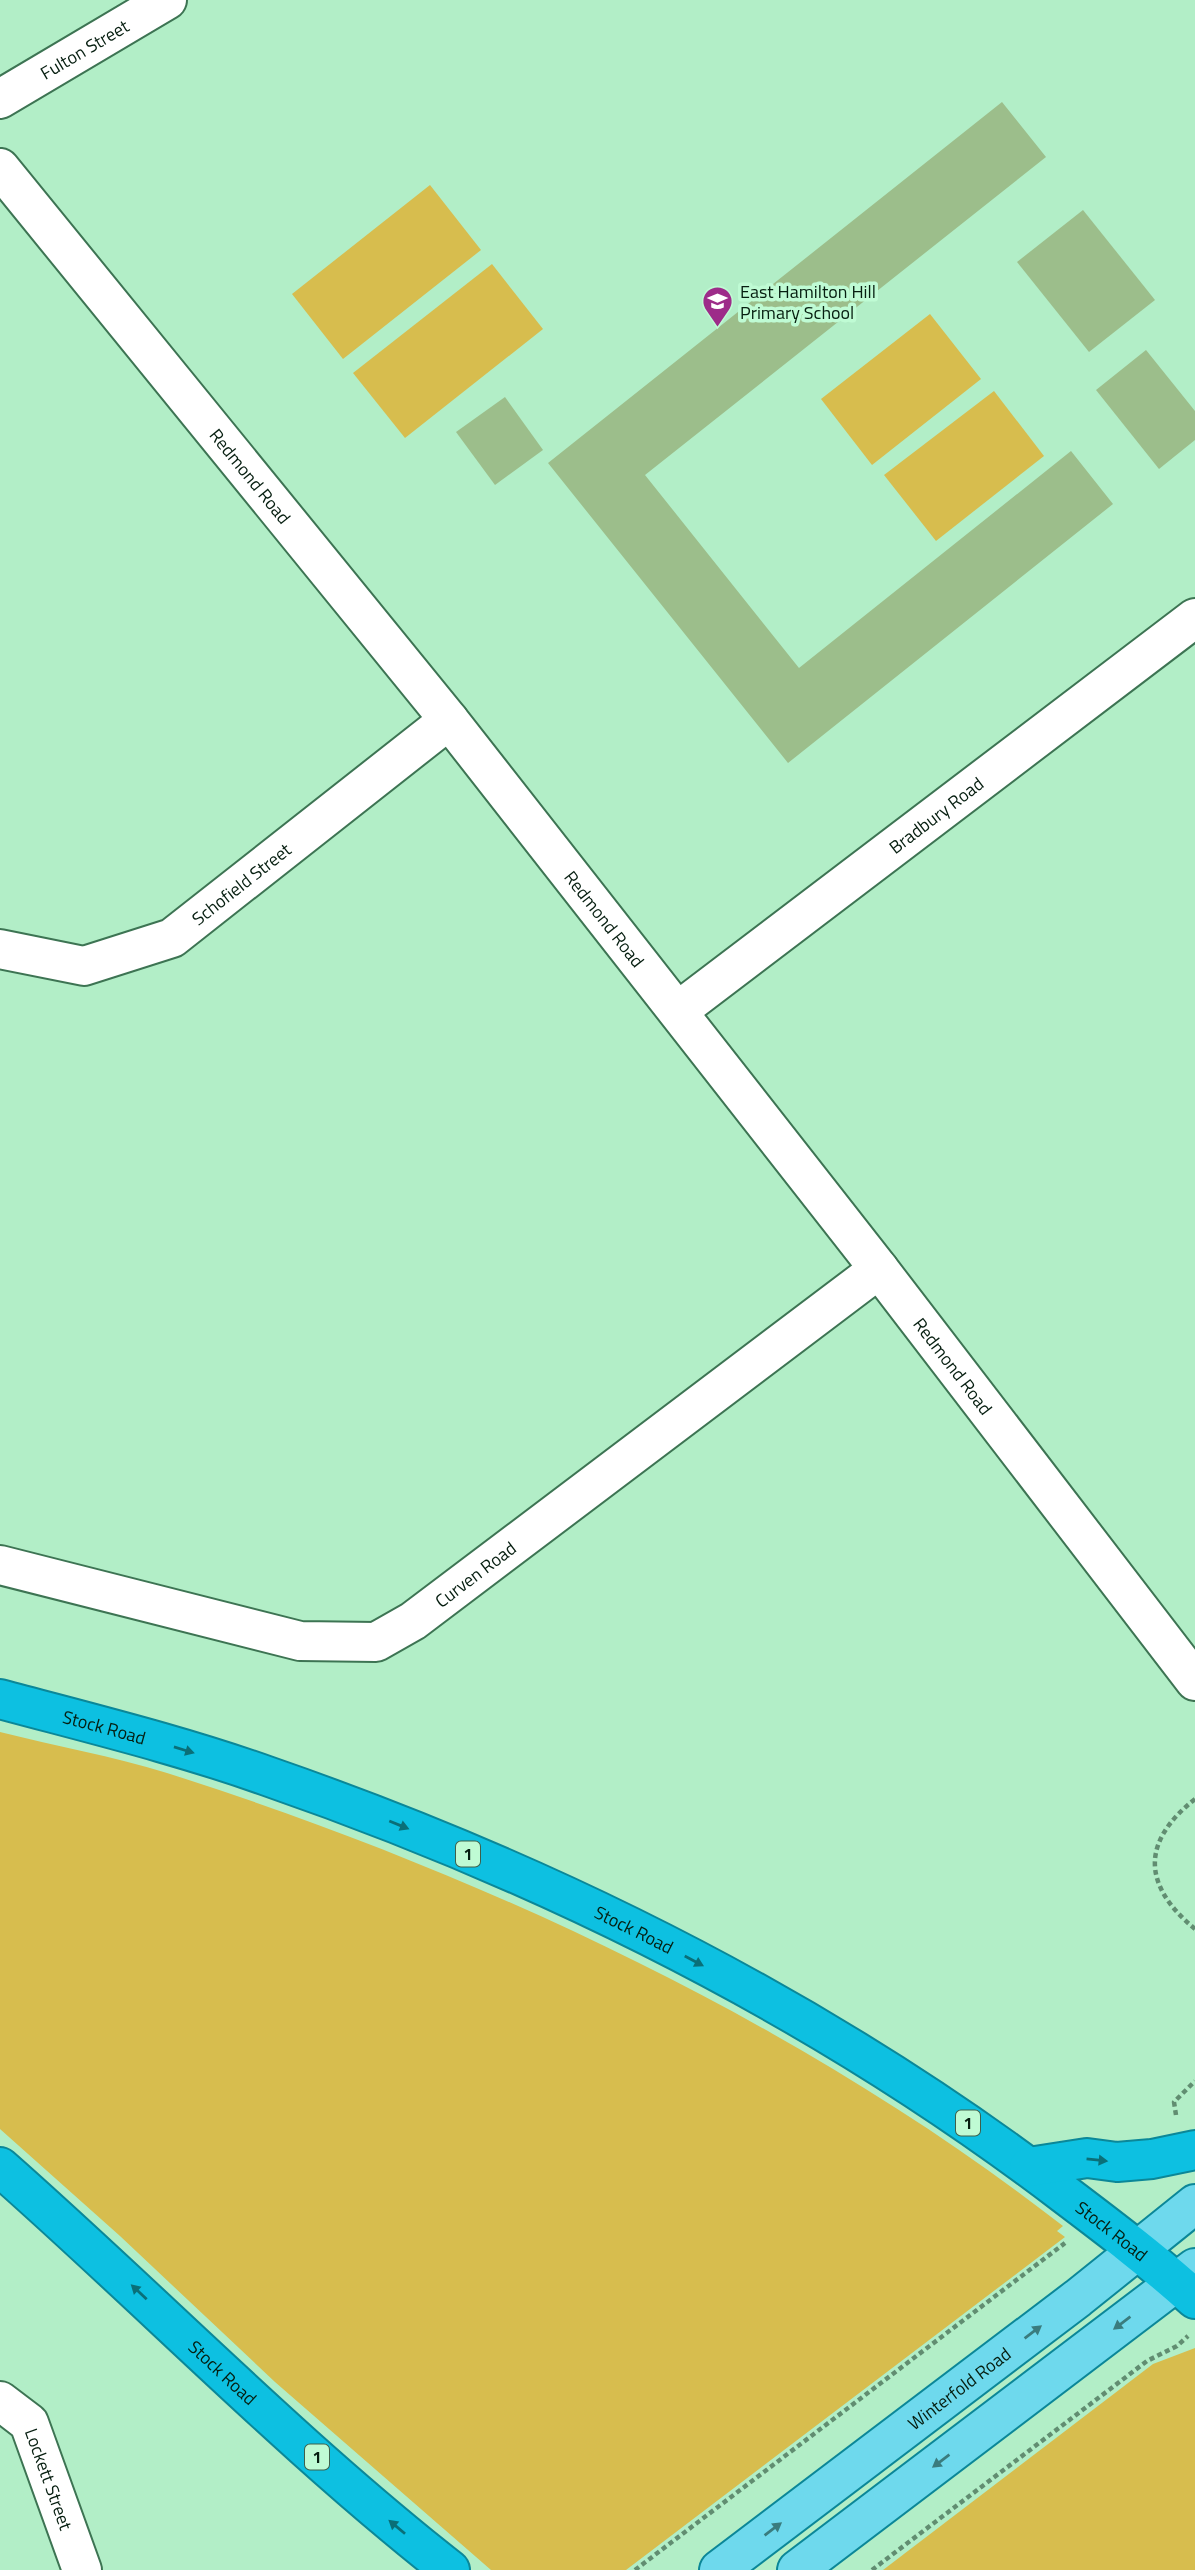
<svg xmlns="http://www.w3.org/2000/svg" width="1195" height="2570" font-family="'Titillium Web',sans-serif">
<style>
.green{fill:#d7bd4e}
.building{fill:#9cbe8b}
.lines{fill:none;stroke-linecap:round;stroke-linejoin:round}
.minor-casing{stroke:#3d7453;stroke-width:42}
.major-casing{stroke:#0b8798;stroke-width:42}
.highway-casing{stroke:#0b8798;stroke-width:42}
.path{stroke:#618d71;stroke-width:4.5;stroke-dasharray:5 3.5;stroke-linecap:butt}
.minor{stroke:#fff;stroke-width:38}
.major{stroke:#6ed9ed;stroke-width:38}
.highway{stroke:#0dc0e1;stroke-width:38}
.oneway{fill:#0a6f78}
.oneway2{fill:#3a7c7e}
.labels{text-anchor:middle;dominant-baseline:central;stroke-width:7;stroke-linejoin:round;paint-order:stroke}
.shield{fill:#bffbd4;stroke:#3e604b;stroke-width:2}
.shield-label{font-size:16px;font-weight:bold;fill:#061e10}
.street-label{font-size:18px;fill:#061e10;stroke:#bffbd4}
.poi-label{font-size:18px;fill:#061e10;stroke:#bffbd4;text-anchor:start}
</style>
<rect width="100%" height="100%" fill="#b2eec7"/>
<g class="green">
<polygon points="430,185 481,250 343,359 292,294"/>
<polygon points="492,264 543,329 405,438 353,373"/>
<polygon points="930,314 981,379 872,465 821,399"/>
<polygon points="994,391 1044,456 936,541 884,475"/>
<path d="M 0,1732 C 55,1746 113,1756 167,1773 C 479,1872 804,2024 1063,2226 L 1057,2231 L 1065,2237 L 626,2570 L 491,2570 L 275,2382 L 120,2236 L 0,2129 Z"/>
<polygon points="1195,2348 1195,2570 883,2570 1153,2364"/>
</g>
<g class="building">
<polygon points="1002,102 1046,157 645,475 799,668 1071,451 1113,504 788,763 548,463"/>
<polygon points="1083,210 1155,300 1089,352 1017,262"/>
<polygon points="1146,350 1195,411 1195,440 1159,469 1096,390"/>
<polygon points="505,397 543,450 495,485 456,432"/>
</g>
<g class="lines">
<defs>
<g id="minor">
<path id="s1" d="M 0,99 L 167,0"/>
<path id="s2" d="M 0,168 L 449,720 L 879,1269 L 1195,1681"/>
<path id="s3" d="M 0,949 L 84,966 L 172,938 L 449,720"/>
<path id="s4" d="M 678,1011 L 1195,618"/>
<path id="s5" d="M 0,1565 L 300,1641 L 376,1642 L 413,1621 L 879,1269"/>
<path id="s6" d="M 0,2401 L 29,2423 L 82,2570"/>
</g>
<g id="major">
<path id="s7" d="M 719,2570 L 1078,2298 L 1195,2204"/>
<polyline points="797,2570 1195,2268"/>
</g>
<g id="highway">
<path id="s8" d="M 0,1699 C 89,1723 180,1745 267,1776 C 550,1874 824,2011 1063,2193 C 1108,2227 1153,2261 1195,2299"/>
<path id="s9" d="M 0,2167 C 151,2300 292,2446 450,2570"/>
<polyline points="1029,2167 1087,2158 1117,2162 1152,2159 1195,2150"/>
</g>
</defs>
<use href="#minor" class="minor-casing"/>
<use href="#major" class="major-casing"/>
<use href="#highway" class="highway-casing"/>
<g class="path">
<path d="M 1195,1799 C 1141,1842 1142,1885 1195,1929"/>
<polyline points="1176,2115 1174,2102 1195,2081"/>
<polyline points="635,2570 1065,2243"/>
<polyline points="872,2570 1147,2361 1177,2346 1188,2336"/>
</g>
<use href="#minor" class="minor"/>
<use href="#major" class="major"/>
<use href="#highway" class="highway"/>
</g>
<defs><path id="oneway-solid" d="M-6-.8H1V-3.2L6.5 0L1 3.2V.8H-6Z" transform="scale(1.75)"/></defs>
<g class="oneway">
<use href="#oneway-solid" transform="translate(184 1750) rotate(17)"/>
<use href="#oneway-solid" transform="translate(399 1825) rotate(22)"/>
<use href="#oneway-solid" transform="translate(694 1961) rotate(28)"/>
<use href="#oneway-solid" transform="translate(1097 2160) rotate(6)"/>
<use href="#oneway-solid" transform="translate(139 2292) rotate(-137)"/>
<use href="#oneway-solid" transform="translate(397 2527) rotate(-140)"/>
</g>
<g class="oneway2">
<use href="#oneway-solid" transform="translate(1122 2323) rotate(143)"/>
<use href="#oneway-solid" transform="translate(1033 2332) rotate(-37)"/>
<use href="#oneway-solid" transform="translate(941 2461) rotate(143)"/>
<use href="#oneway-solid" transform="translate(773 2529) rotate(-37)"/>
</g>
<defs>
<symbol id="school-pin" viewBox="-11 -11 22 30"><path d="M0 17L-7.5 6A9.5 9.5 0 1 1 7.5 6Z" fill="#9d2c89" stroke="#bffbd4"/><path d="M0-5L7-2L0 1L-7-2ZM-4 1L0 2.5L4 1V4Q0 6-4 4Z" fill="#fff"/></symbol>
</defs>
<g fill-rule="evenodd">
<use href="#school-pin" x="700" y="284" width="35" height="47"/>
</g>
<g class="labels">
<g class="shield">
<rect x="456" y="1841.5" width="24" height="25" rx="5"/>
<rect x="956" y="2110.5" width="24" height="25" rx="5"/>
<rect x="305" y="2444.5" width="24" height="25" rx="5"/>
</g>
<g class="shield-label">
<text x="468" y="1854">1</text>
<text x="968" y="2123">1</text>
<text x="317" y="2457">1</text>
</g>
<g class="street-label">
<text stroke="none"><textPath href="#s1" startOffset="98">Fulton Street</textPath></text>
<text stroke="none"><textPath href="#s2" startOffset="397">Redmond Road</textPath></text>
<text stroke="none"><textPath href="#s4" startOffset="324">Bradbury Road</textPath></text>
<text stroke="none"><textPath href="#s3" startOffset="266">Schofield Street</textPath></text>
<text stroke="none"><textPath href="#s2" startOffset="964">Redmond Road</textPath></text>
<text stroke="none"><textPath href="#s2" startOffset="1531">Redmond Road</textPath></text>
<text stroke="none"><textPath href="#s5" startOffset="506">Curven Road</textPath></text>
<text stroke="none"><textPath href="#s8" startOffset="108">Stock Road</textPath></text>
<text stroke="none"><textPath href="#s8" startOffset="676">Stock Road</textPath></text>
<text stroke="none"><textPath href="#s8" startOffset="1242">Stock Road</textPath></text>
<text stroke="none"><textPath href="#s9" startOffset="303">Stock Road</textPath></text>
<text stroke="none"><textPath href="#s7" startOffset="301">Winterfold Road</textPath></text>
<text stroke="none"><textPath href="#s6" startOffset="96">Lockett Street</textPath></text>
</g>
<g class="poi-label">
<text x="740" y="291">East Hamilton Hill<tspan x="740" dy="21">Primary School</tspan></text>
</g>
</g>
</svg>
